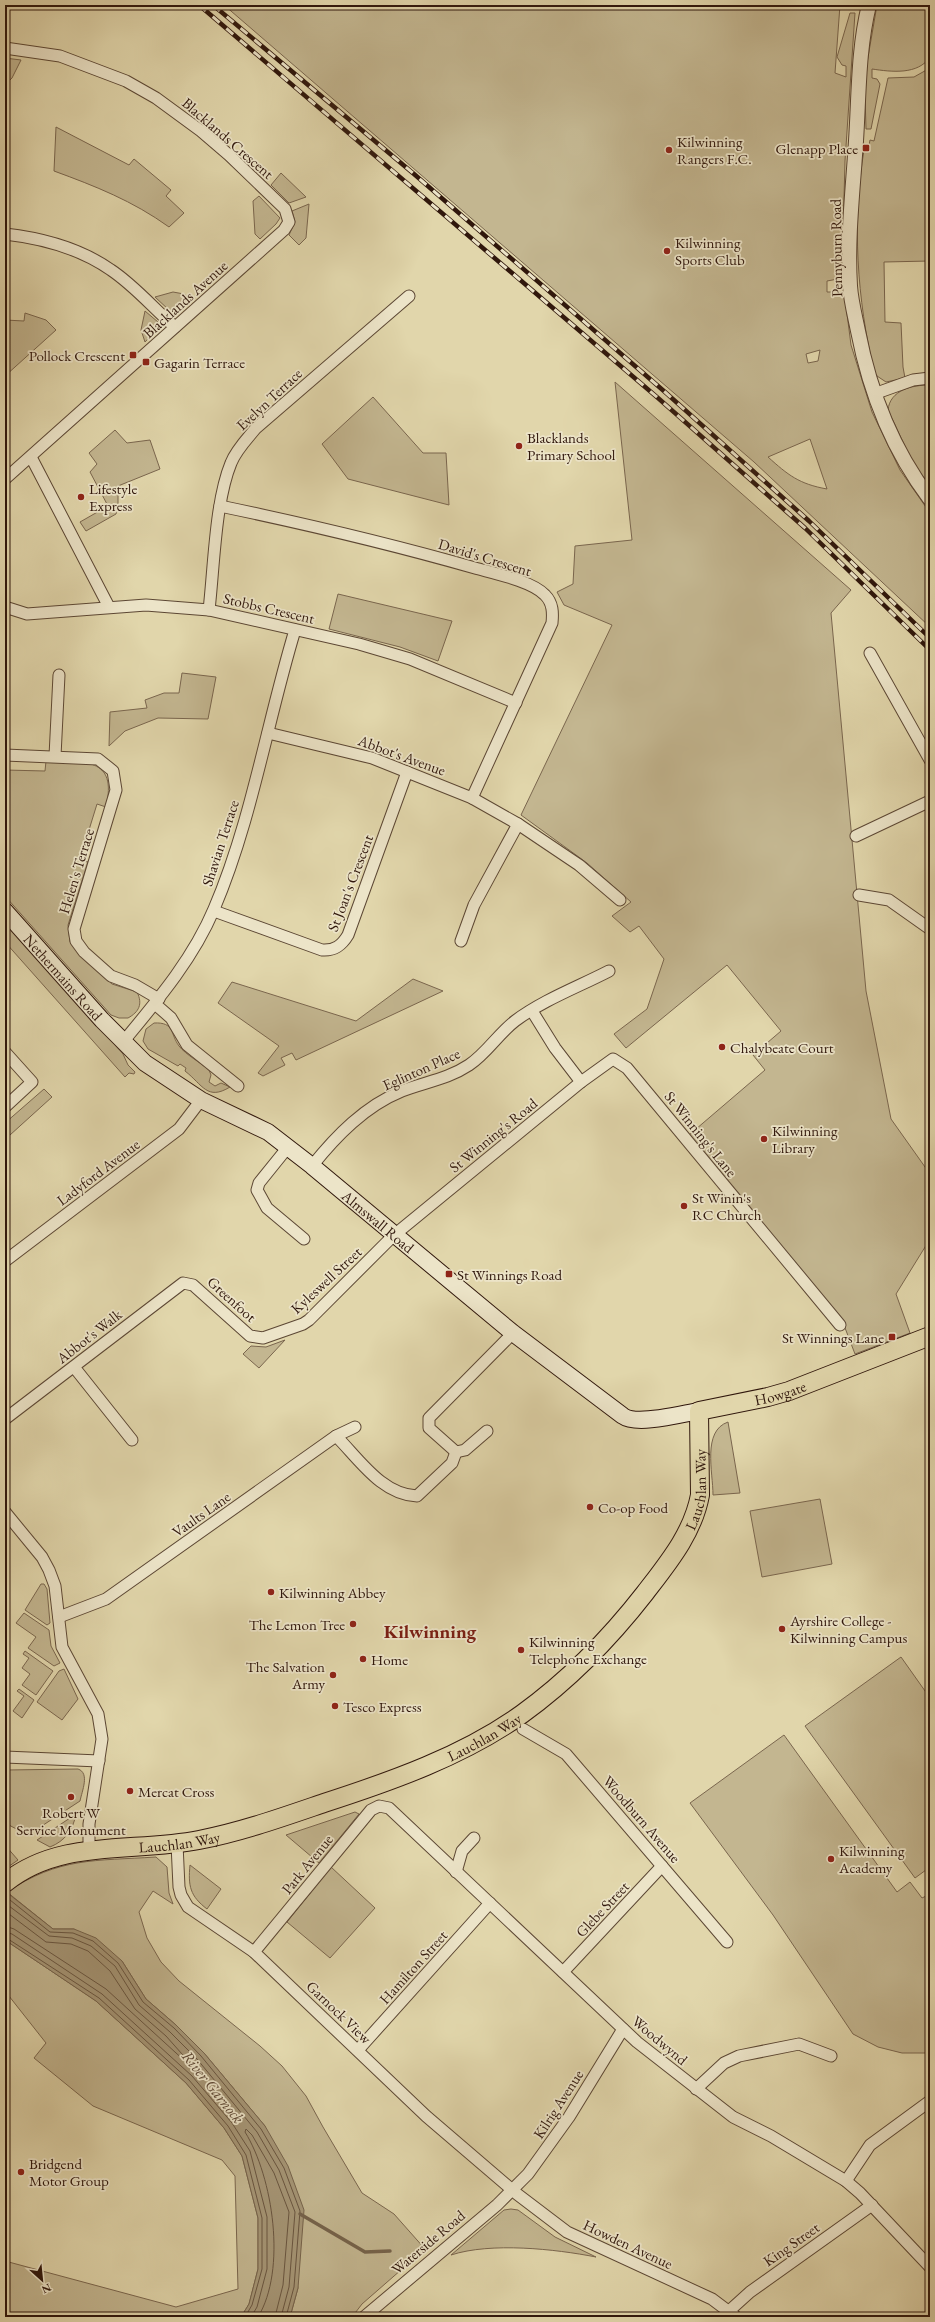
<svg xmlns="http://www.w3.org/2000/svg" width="935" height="2322" font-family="'EB Garamond',serif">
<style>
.green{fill:#c3b690;stroke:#7a664e;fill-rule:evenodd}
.water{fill:#a59575;stroke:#76634b}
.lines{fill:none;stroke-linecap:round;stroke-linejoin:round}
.shore{stroke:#6a5640;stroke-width:1}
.stream{stroke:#76634b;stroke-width:3.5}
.minor-casing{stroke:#5c4734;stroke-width:13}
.tertiary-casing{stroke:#5c4734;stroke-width:16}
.secondary-casing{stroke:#30170c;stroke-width:18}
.primary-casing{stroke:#30170c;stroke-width:20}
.minor{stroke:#ece4c8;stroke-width:11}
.tertiary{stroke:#ece4c8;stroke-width:14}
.secondary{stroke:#ece4c8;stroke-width:16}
.primary{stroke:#e1d6ab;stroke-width:18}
.rail-casing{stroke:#30170c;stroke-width:4.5}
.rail{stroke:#ece4c8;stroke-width:3;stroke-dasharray:9;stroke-linecap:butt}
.poi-dot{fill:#8f2418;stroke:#ece4c8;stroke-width:1.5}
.labels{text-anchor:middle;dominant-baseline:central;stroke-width:3.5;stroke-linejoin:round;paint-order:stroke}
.street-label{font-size:15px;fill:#30170c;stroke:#ece4c8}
.poi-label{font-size:15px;fill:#30170c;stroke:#ece4c8;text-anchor:start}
.water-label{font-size:16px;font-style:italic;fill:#5f4936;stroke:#ece4c8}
.district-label{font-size:19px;font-weight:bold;fill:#7a1f14;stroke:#ece4c8}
</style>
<rect width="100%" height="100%" fill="#e1d6ab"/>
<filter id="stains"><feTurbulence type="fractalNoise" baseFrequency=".005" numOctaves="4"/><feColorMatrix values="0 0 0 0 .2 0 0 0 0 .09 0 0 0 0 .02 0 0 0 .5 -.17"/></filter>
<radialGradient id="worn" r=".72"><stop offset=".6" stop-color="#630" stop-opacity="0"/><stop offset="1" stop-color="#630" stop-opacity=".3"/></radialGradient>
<g class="green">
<path d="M 224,5 L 840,5 L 835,73 L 846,77 L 846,66 L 842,65 L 837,57 L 850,13 L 855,13 L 845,161 L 842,272 L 838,279 L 827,281 L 827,292 L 838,292 L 845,298 L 851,345 L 872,412 L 900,470 L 930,513 L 930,627 L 754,462 ZM 820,350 L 818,361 L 808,363 L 806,354 ZM 810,439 L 827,489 C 799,484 788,475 768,457 Z"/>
<path d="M 877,5 L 930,5 L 930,57 C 918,75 892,72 872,69 L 872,78 L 877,79 L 880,84 L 871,129 L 866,129 L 865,95 L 867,63 Z"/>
<polygon points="5,58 21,60 12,78 5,85"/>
<path d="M 930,68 L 930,261 L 884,262 L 885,322 L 901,323 L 903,367 L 905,378 L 886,382 L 877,376 L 874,371 C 857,299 852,223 864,150 L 868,151 L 870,140 L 874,141 L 888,78 L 914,77 Z"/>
<path d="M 56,127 L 129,165 L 134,159 L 171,190 L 166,196 L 184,213 L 169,227 C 133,201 95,186 54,171 Z"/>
<polygon points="281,173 306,197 289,203 271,185"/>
<polygon points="259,196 280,218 276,224 260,239 255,234 253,201"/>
<polygon points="309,204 306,238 299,245 289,235 295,222 292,211"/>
<polygon points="173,292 184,294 192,299 179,312 170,311 155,297"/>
<polygon points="145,311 158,322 160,326 145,342 141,330"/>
<polygon points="25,313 46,320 56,330 5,376 5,320 24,321"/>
<polygon points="615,382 851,590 831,613 866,991 891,1119 930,1174 930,1239 896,1294 910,1333 855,1354 842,1320 689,1135 765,1070 753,1055 781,1031 727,965 626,1048 614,1034 647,1009 664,959 639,926 630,932 612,916 631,902 587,863 521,815 612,625 564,605 557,592 573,584 575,546 632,540"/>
<path d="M 930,385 L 930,487 L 910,457 L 888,410 C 890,390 912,385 930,385 Z"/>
<polygon points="373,397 423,453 446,453 449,505 348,479 322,444"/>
<polygon points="115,430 127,443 150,440 160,469 118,486 118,506 116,514 86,531 80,522 108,506 90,472 97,464 89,453"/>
<polygon points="338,594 452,621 438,661 400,647 329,629"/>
<polygon points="182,673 216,677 208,719 158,718 125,731 109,746 110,712 147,708 145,700 164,693 179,693"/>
<path d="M 46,761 C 83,762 118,756 106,807 L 97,804 L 80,859 L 88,862 L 68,925 L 70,942 L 86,961 L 112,984 L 137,992 C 143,1004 139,1012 128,1018 L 119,1018 L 111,1015 L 5,896 L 5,770 L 45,771 Z"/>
<polygon points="5,921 123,1054 128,1065 135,1072 134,1074 129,1073 125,1077 5,942"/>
<polygon points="413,979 443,991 296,1060 292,1053 281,1058 285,1065 263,1076 258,1073 279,1046 218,1003 232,982 356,1021"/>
<path d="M 154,1023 C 175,1022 170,1034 179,1046 C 186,1055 200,1062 209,1070 L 211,1075 L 209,1082 L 215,1086 L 221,1083 L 230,1087 C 207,1101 203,1085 185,1071 L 186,1068 L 180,1064 L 178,1066 L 148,1049 L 143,1041 L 146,1029 Z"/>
<polygon points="44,1089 52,1097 10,1135 5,1129 5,1123"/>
<polygon points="285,1340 259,1368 243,1354 251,1346 266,1347"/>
<path d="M 728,1422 L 740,1493 L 713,1495 C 713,1472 702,1431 728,1422 Z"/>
<polygon points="820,1499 832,1564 762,1577 750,1511"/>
<polygon points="41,1584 44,1584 47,1589 50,1623 47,1625 25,1610"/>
<polygon points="24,1613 49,1630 51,1646 60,1663 54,1666 28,1648 36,1637 16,1623"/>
<polygon points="25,1651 53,1671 36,1695 22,1685 30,1674 22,1668 29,1658 23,1654"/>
<polygon points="901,1657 930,1698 930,1867 915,1878 805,1726"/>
<polygon points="64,1669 78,1699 62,1720 37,1702 59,1671"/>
<polygon points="19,1689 34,1700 22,1718 13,1711 24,1696 17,1691"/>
<polygon points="784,1735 897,1892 910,1882 922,1898 930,1894 930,2053 902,2053 878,2047 853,2034 773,1915 690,1803"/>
<path d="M 78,1769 C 90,1773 82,1791 80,1801 L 28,1835 L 5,1823 L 5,1771 L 7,1770 Z"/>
<polygon points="355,1812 359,1814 319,1863 286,1835"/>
<path d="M 76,1814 C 73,1830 65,1841 50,1847 L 37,1840 Z"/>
<polygon points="5,1845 18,1860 5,1869"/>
<path d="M 156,1857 L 167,1867 L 169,1893 L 173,1904 L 153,1891 L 139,1912 L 147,1938 L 161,1962 L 179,1981 L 260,2046 L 282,2066 L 306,2096 L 323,2127 L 362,2193 L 394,2214 L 425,2249 L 362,2304 L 352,2317 L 290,2317 L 298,2288 L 265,2126 L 204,2053 L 176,2025 L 146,1999 L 122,1961 L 74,1929 L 53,1929 L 7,1892 C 59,1857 95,1861 156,1857 Z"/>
<path d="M 190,1865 L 221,1889 L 207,1909 C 190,1896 188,1886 190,1865 Z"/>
<polygon points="331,1867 375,1908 330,1958 287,1922"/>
<polygon points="5,1940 96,2001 186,2083 224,2128 242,2156 258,2218 258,2269 249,2304 241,2317 5,2317 5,2261 176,2307 238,2289 235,2176 222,2160 93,2106 34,2058 46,2043 5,1991"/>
<path d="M 511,2209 L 518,2210 L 555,2237 L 596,2257 C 555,2249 491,2242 451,2255 L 504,2210 Z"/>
</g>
<polygon class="water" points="5,1891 53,1929 74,1929 96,1938 122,1961 146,1999 176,2025 204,2053 265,2126 288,2166 304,2210 298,2288 290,2317 241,2317 249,2304 258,2269 258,2218 242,2156 224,2128 186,2083 96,2001 5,1940"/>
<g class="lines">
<g class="shore">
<polyline points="5,1896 50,1932 73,1933 93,1941 118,1963 143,2002 174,2028 201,2056 261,2129 284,2168 300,2211 294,2287 286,2317"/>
<polyline points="5,1903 49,1936 72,1938 91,1946 115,1966 139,2005 170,2032 197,2059 257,2132 279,2170 295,2212 289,2287 281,2317"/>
<polyline points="5,1911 46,1942 71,1944 88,1951 110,1971 135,2009 166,2036 190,2063 187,2063 106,1989 14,1929 5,1926"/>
<polyline points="5,1932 12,1934 102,1994 192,2076 232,2123 250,2151 267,2217 267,2269 257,2307 251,2317"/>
<polyline points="5,1937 99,1998 189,2080 228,2126 246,2155 262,2218 262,2269 252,2305 245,2317"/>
<path d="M 258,2317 C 287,2270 273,2177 245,2132 L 246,2129 L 252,2135 L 274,2173 L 289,2212 L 283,2285 L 275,2317"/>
</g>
<polyline class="stream" points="300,2214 365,2252 390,2251"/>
<defs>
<g id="minor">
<polyline points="5,48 60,56 126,81 156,98 201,131 229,155 285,209 289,222 284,230 5,479"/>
<path d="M 5,234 C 41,238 81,249 111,270 C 135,286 154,309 175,327"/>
<polyline points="874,394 913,380 930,378"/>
<polyline points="31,457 109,607"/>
<path d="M 220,506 C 306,524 391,544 475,568 C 493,573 532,581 545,595 C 553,603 553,613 552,623 L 472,798"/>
<polyline points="5,607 27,614 146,605 209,610 359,644 410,659 516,703"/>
<path d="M 209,610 C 214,567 215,502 231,463 C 236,450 247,439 256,428 L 409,296"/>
<polyline points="870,653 930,760"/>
<polyline points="268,733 372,758 472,798 518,824 474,905 461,941"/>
<polyline points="5,755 98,759 113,771 116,790 74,929 76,941 84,952 111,976 135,985 159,999"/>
<polyline points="55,756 59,675"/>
<polyline points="518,824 579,865 620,900"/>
<polyline points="856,836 930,801"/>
<polyline points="859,895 889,900 930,929"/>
<path d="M 214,911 L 322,950 C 335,951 342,945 348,935 L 407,772"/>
<polyline points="155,1004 171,1018 187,1045 238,1086"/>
<polyline points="532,1011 555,1048 581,1082"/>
<path d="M 123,1042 C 157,1001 193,959 214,909 C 252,820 267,722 295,630"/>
<polyline points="5,1052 32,1082 5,1107"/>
<polyline points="288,1147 259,1183 257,1190 267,1208 304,1239"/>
<path d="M 312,1166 C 336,1136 365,1106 402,1091 C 425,1082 448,1079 469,1065 C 487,1053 498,1034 515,1021 C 543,1000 578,987 609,971"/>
<polyline points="5,1261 179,1129 201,1100"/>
<polyline points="74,1367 132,1440"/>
<polyline points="5,1419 183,1283 193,1285 250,1336 263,1338 303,1324 309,1320 393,1236 581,1082 613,1059 627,1068 840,1325"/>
<polyline points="487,1431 465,1450 456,1452 429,1428 429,1418 513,1333"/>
<path d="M 336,1436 C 359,1459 382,1495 417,1496 L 452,1463 L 456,1452"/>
<polyline points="5,1512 42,1557 49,1570 55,1586 62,1647 98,1714 102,1739 89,1824 89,1850"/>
<polyline points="59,1617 106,1599 336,1436 355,1427"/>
<polyline points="523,1729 566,1754 727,1942"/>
<polyline points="5,1757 99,1761"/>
<polyline points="177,1844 179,1887 181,1895 188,1907 254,1952 426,2116 517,2194 567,2232 712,2299 736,2317"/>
<polyline points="456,1872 462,1851 474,1838"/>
<polyline points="254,1952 371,1810 379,1806 389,1808 637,2042 733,2117 771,2136 846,2181 860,2193 930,2267"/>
<polyline points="563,1972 662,1866"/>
<polyline points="358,2050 490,1903"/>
<polyline points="696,2089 724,2063 739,2056 799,2044 831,2056"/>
<polyline points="846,2181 870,2145 930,2101"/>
<polyline points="729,2311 750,2292 872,2205"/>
<polyline points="364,2317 497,2205 528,2174 569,2117 623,2029"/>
</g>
<path id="tertiary" d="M 869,5 C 858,50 859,95 856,141 C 853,189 847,238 850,286 C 851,301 855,316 858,331 C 870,393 892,449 930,499"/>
<g id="secondary">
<path id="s1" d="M 5,911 L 102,1020 L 145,1063 L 201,1100 L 268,1132 L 312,1166 L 513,1333 L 623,1416 C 637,1426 681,1414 699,1411"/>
</g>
<g id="primary">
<path id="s2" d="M 5,1883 C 60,1838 133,1853 199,1840 C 241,1832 283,1817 324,1803 C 392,1781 463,1756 522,1714 C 569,1680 610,1638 645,1593 C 668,1563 693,1533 700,1495 L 699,1411 L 768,1397 L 789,1391 L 930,1336"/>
</g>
</defs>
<use href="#minor" class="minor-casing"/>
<use href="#tertiary" class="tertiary-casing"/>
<use href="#secondary" class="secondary-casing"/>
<use href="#primary" class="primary-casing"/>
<use href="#minor" class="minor"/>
<use href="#tertiary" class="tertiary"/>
<use href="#secondary" class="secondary"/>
<use href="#primary" class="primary"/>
<defs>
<g id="rail">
<polyline points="199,5 658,398 805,528 930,650"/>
<polyline points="213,5 414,174 665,392 809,521 930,638"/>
</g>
</defs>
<use href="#rail" class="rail-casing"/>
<use href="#rail" class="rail"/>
</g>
<g class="poi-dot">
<rect x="862" y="144" width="8" height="8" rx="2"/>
<circle cx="669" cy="150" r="4"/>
<circle cx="667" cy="251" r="4"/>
<rect x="129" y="351" width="8" height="8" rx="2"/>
<rect x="142" y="358" width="8" height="8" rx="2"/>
<circle cx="519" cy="446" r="4"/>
<circle cx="81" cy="497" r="4"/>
<circle cx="722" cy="1047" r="4"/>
<circle cx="764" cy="1139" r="4"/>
<circle cx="684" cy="1206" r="4"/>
<rect x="445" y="1270" width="8" height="8" rx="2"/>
<rect x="888" y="1333" width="8" height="8" rx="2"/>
<circle cx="590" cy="1507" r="4"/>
<circle cx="271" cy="1592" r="4"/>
<circle cx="353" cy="1624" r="4"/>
<circle cx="782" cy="1629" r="4"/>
<circle cx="521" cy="1650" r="4"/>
<circle cx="363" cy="1659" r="4"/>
<circle cx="333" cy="1675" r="4"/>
<circle cx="335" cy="1706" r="4"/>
<circle cx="130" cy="1791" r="4"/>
<circle cx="71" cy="1797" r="4"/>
<circle cx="831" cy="1859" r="4"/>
<circle cx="21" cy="2172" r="4"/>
</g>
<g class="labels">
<g class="street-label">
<text transform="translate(228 138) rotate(41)">Blacklands Crescent</text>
<text transform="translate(836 248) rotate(-91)">Pennyburn Road</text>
<text transform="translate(185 299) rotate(-42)">Blacklands Avenue</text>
<text transform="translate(269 399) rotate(-43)">Evelyn Terrace</text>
<text transform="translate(485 557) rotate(17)">David's Crescent</text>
<text transform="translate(269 608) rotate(13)">Stobbs Crescent</text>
<text transform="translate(402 755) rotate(20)">Abbot's Avenue</text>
<text transform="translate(220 843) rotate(-72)">Shavian Terrace</text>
<text transform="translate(76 871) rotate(-73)">Helen's Terrace</text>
<text transform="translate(350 883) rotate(-69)">St Joan's Crescent</text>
<text stroke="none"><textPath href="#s1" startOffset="88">Nethermains Road</textPath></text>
<text transform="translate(421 1069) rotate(-24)">Eglinton Place</text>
<text transform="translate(701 1134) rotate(51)">St Winning's Lane</text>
<text transform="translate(493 1135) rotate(-39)">St Winning's Road</text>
<text transform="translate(98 1172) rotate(-37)">Ladyford Avenue</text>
<text stroke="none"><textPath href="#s1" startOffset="490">Almswall Road</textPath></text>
<text transform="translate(326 1280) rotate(-43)">Kyleswell Street</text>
<text transform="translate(232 1299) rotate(42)">Greenfoot</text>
<text transform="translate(89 1336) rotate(-38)">Abbot's Walk</text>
<text stroke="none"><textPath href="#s2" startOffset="1004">Howgate</textPath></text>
<text stroke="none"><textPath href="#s2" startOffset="842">Lauchlan Way</textPath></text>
<text transform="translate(201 1514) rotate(-35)">Vaults Lane</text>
<text stroke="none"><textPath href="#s2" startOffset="506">Lauchlan Way</textPath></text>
<text transform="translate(642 1819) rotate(49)">Woodburn Avenue</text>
<text stroke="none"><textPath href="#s2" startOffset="182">Lauchlan Way</textPath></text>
<text transform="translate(307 1864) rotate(-51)">Park Avenue</text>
<text transform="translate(602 1909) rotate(-47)">Glebe Street</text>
<text transform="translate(413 1967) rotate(-48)">Hamilton Street</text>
<text transform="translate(339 2012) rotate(44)">Garnock View</text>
<text transform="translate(660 2040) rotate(40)">Woodwynd</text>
<text transform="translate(558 2104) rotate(-57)">Kilrig Avenue</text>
<text transform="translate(428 2242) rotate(-40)">Waterside Road</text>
<text transform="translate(628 2244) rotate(25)">Howden Avenue</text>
<text transform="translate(791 2244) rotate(-35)">King Street</text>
</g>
<g class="poi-label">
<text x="677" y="141">Kilwinning<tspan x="677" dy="17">Rangers F.C.</tspan></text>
<text x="858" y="148" text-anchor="end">Glenapp Place</text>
<text x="675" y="242">Kilwinning<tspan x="675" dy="17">Sports Club</tspan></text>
<text x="125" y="355" text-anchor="end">Pollock Crescent</text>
<text x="154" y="362">Gagarin Terrace</text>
<text x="527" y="437">Blacklands<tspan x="527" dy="17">Primary School</tspan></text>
<text x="89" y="488">Lifestyle<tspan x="89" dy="17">Express</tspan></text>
<text x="730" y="1047">Chalybeate Court</text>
<text x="772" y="1130">Kilwinning<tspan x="772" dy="17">Library</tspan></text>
<text x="692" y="1197">St Winin's<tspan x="692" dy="17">RC Church</tspan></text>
<text x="457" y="1274">St Winnings Road</text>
<text x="884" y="1337" text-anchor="end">St Winnings Lane</text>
<text x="598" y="1507">Co-op Food</text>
<text x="279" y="1592">Kilwinning Abbey</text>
<text x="790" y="1620">Ayrshire College -<tspan x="790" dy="17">Kilwinning Campus</tspan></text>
<text x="345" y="1624" text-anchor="end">The Lemon Tree</text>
<text x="529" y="1641">Kilwinning<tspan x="529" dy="17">Telephone Exchange</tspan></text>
<text x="371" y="1659">Home</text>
<text x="325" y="1666" text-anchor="end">The Salvation<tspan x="325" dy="17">Army</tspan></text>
<text x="343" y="1706">Tesco Express</text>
<text x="138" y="1791">Mercat Cross</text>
<text x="71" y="1812" text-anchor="middle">Robert W<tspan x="71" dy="17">Service Monument</tspan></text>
<text x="839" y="1850">Kilwinning<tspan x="839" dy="17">Academy</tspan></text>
<text x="29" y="2163">Bridgend<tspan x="29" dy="17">Motor Group</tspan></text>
</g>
<g class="water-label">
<text transform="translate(213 2087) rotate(51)">River Garnock</text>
</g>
<g class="district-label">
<text x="430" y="1631">Kilwinning</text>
</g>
</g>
<rect width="935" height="2322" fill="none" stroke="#e1d6ab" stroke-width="20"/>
<rect x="6" y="6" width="923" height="2310" fill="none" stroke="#30170c" stroke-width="2"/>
<rect x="10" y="10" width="915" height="2302" fill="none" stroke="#30170c"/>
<g transform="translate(42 2280) rotate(153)" stroke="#ece4c8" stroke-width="3" paint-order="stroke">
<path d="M0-3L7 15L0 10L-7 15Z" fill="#30170c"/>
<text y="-6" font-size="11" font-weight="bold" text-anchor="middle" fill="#30170c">N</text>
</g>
<rect width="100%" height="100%" filter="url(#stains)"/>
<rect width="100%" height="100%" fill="url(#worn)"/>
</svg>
